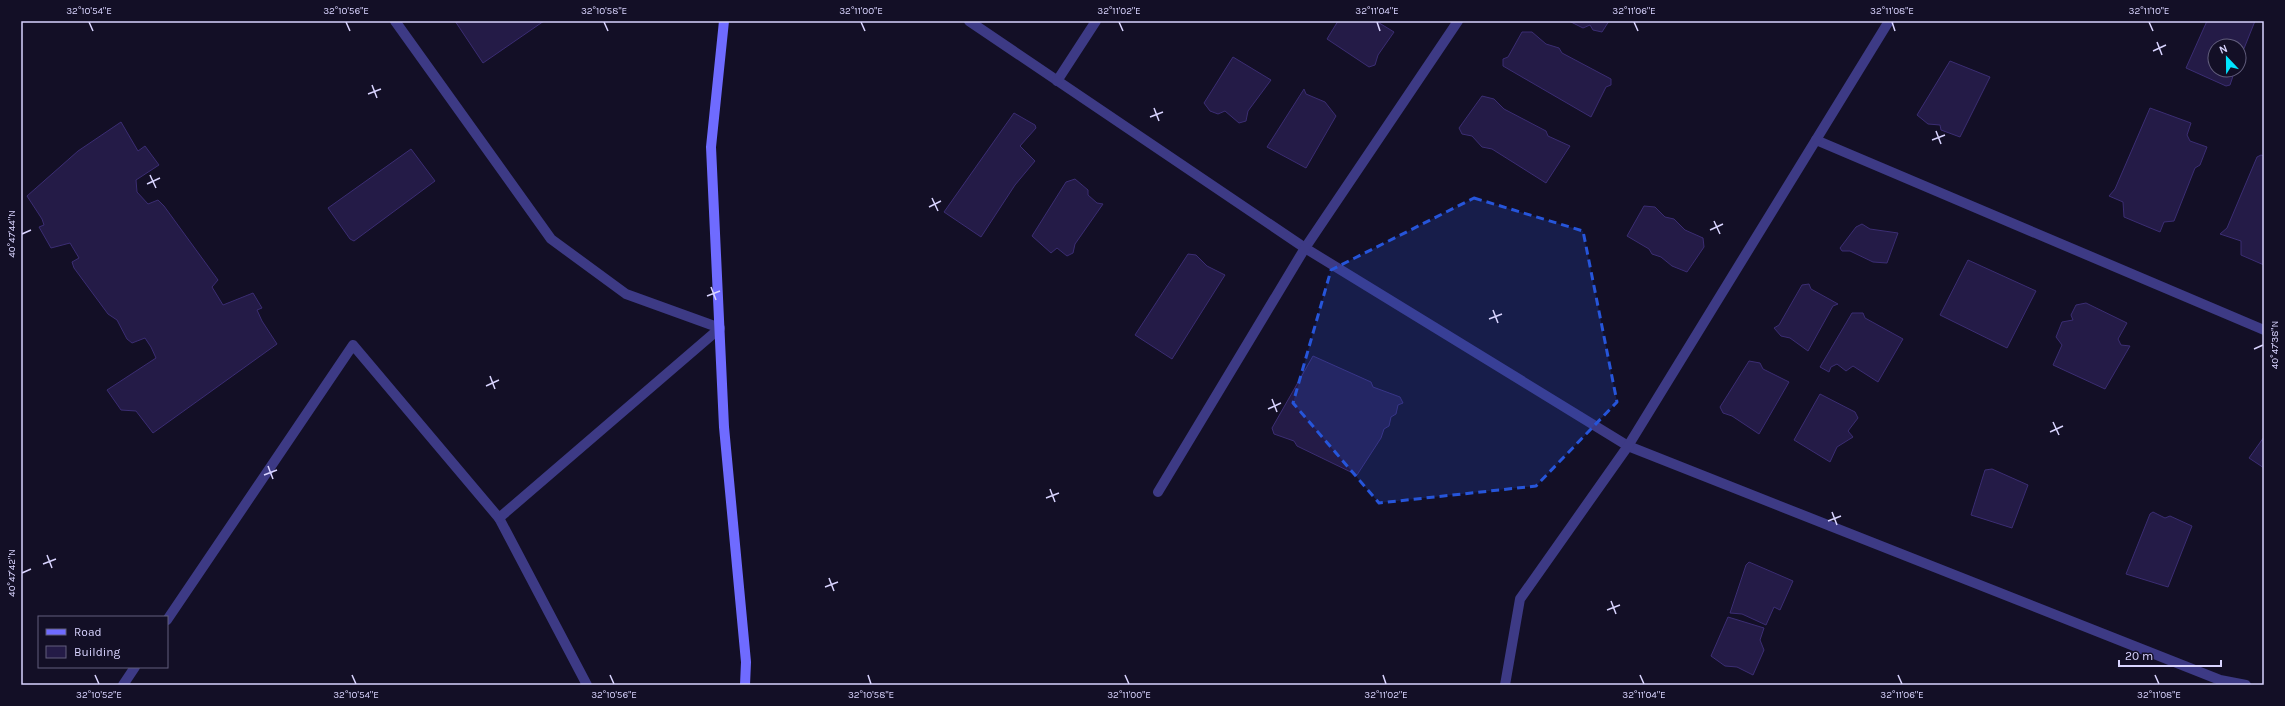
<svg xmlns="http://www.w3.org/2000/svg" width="2285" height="706" font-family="Karla,sans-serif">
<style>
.building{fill:#241b47;stroke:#3b2d73}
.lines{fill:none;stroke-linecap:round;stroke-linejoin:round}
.minor{stroke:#3d3a85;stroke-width:10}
.secondary{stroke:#6f6bff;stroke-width:10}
.marked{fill:#2655da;fill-opacity:0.2;stroke:#2655da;stroke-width:3;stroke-dasharray:8 5;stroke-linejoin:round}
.ticks{fill:none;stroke:#d9d4ff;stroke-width:1.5}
.neatline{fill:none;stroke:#d9d4ff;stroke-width:1.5}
.ticks-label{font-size:10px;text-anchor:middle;fill:#d9d4ff}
</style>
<rect width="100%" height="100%" fill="#130f26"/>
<g class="building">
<polygon points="455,21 544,21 483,63"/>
<polygon points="1338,21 1376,21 1394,32 1378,55 1375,65 1369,67 1327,39"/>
<polygon points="1569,21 1609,21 1602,32 1593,30 1590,25 1583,28"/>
<polygon points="2207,21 2255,21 2239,61 2239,46 2215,46 2215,70 2235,70 2230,85 2226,86 2186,68"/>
<polygon points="1522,32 1532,32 1546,44 1559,48 1562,53 1611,79 1611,85 1606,87 1591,117 1503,66 1503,59 1508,57"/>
<polygon points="1233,57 1271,80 1248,111 1246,121 1239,123 1225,111 1218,114 1210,111 1204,103"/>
<polygon points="1950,61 1990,77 1960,137 1941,130 1940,125 1928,124 1917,115"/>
<polygon points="1304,89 1306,94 1325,102 1336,116 1306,168 1267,147"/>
<polygon points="1482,96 1494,99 1504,109 1546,131 1548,136 1570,146 1546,183 1492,149 1482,147 1472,136 1462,134 1459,128"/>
<polygon points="2150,108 2191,123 2187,135 2190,141 2207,147 2200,165 2195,168 2174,221 2164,222 2160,232 2124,217 2123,202 2109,196 2115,189"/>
<polygon points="1014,113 1035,125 1036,128 1020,146 1035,161 1015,185 981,237 944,212"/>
<polygon points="121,122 138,151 145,146 159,165 136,180 137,192 148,204 158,200 164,206 218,280 212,287 223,305 253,293 262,308 257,310 262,321 277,344 153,433 136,411 121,410 107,390 156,358 151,347 145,338 132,343 127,339 117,320 108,314 74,268 72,262 79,258 70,243 51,248 39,227 44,225 42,219 27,196 78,151"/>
<polygon points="411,149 435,181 354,241 350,239 328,208"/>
<polygon points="2261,155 2264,156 2264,265 2241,255 2241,241 2220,234 2227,228 2257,157"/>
<polygon points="1075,179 1088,190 1088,195 1097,203 1103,204 1075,244 1073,253 1067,256 1057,248 1051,253 1032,236 1066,182"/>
<polygon points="1644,206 1655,207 1665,217 1674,219 1685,230 1703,238 1704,247 1687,272 1672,266 1661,257 1652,254 1649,249 1627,236"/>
<polygon points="1862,224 1870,229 1898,233 1887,263 1873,262 1850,251 1842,251 1840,248 1856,227"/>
<polygon points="1188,254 1196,255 1207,266 1225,275 1172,359 1135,335"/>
<polygon points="1968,260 2036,291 2007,348 1940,315"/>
<polygon points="1809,284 1811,289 1838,304 1833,306 1808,351 1790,338 1781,336 1774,328 1779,325 1802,285"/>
<polygon points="2086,303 2127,323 2118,339 2121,345 2130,346 2105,389 2053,365 2062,345 2056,337 2062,322 2073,320 2071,315 2076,305"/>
<polygon points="1852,313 1863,313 1865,318 1903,339 1878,382 1853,366 1846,371 1837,364 1831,367 1829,372 1820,367"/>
<polygon points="1313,356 1371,382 1373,387 1400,397 1403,403 1398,405 1396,414 1391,417 1389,426 1384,429 1381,438 1357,475 1297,446 1294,441 1274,434 1272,428"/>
<polygon points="1749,361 1760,363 1763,369 1789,382 1759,434 1732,416 1723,413 1720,407"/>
<polygon points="1820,394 1855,412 1858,418 1848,431 1853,437 1837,447 1830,462 1794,440"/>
<polygon points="2264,437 2264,468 2249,458"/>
<polygon points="1992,469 2028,485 2012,528 1971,515 1985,470"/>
<polygon points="2153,512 2165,518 2170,516 2192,526 2168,587 2126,574 2150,514"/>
<polygon points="1749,562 1793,581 1780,610 1774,607 1766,625 1742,614 1730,613 1746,565"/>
<polygon points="1728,617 1764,628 1760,640 1764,650 1753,675 1737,667 1725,666 1711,656"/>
</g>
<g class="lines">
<g class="minor">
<polyline points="969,21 1305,248 1628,446 2220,680 2246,685"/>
<polyline points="1057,81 1096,21"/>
<polyline points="1816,140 2264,330"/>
<polyline points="1158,492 1305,248 1458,21"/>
<polyline points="499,518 587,685"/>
<polyline points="167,620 353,345 499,518 720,328 626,294 551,239 395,21"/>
<polyline points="123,685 135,667"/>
<polyline points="1505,685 1520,599 1628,446 1889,21"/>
</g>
<polyline class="secondary" points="724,21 711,147 724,427 746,662 745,685"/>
</g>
<path class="marked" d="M 1474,198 L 1583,231 L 1617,402 L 1536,486 L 1379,503 L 1293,403 L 1331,270 Z"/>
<path class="ticks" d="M 89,22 L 93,31M 346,22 L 350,31M 604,22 L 608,31M 861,22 L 865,31M 1119,22 L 1123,31M 1377,22 L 1380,31M 1634,22 L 1638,31M 1892,22 L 1895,31M 2149,22 L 2153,31M 2157,42 L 2162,55M 2153,51 L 2166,45M 372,85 L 377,98M 368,94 L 381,89M 1154,108 L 1159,121M 1150,117 L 1163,112M 1936,131 L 1941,144M 1932,140 L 1945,135M 150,175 L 156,188M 147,184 L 160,178M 932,198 L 938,211M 929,207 L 941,201M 1714,221 L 1720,234M 1710,230 L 1723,224M 22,234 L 31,230M 711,287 L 716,300M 707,296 L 720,291M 1493,310 L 1498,323M 1489,319 L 1502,314M 2254,349 L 2263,345M 490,376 L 495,389M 486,386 L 499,380M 1272,399 L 1277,412M 1268,409 L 1281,403M 2053,422 L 2059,435M 2050,432 L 2063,426M 268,466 L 273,479M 264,475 L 277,470M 1050,489 L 1055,502M 1046,498 L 1059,493M 1832,512 L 1837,525M 1828,521 L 1841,516M 47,555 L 52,568M 43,564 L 56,559M 22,573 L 31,569M 829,578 L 834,591M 825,587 L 838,582M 1611,601 L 1616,614M 1607,610 L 1620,605M 95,675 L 99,684M 352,675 L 356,684M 610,675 L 614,684M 868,675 L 871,684M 1125,675 L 1129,684M 1383,675 L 1386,684M 1640,675 L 1644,684M 1898,675 L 1902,684M 2155,675 L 2159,684"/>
<rect width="2285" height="706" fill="none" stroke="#130f26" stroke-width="44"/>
<rect x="38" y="616" width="130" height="52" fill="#130f26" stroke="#625e7d"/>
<rect x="46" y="629" width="20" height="6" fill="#6f6bff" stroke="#625e7d"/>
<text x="74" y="636" font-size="12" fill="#d9d4ff">Road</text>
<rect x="46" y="646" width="20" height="12" fill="#241b47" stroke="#625e7d"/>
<text x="74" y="656" font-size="12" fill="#d9d4ff">Building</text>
<g transform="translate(2227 58) rotate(338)"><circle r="19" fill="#130f26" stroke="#625e7d"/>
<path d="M0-3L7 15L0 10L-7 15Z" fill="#00e5ff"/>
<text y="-6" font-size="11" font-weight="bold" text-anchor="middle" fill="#d9d4ff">N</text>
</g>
<path d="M2119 660v6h102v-6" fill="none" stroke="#d9d4ff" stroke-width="2"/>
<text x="2125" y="660" font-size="12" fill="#d9d4ff" stroke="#130f26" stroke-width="3" paint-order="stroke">20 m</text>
<rect x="22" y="22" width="2241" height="662" class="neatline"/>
<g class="ticks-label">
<text x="89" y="14">32°10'54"E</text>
<text x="346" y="14">32°10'56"E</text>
<text x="604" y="14">32°10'58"E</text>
<text x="861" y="14">32°11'00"E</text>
<text x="1119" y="14">32°11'02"E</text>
<text x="1377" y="14">32°11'04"E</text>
<text x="1634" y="14">32°11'06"E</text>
<text x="1892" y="14">32°11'08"E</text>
<text x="2149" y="14">32°11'10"E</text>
<text transform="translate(11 234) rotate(-90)" y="4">40°47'44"N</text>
<text transform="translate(2274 345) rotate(-90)" y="4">40°47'38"N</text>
<text transform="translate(11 573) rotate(-90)" y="4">40°47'42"N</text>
<text x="99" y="698">32°10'52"E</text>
<text x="356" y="698">32°10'54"E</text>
<text x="614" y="698">32°10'56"E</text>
<text x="871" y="698">32°10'58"E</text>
<text x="1129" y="698">32°11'00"E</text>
<text x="1386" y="698">32°11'02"E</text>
<text x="1644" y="698">32°11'04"E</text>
<text x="1902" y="698">32°11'06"E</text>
<text x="2159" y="698">32°11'08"E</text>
</g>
</svg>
